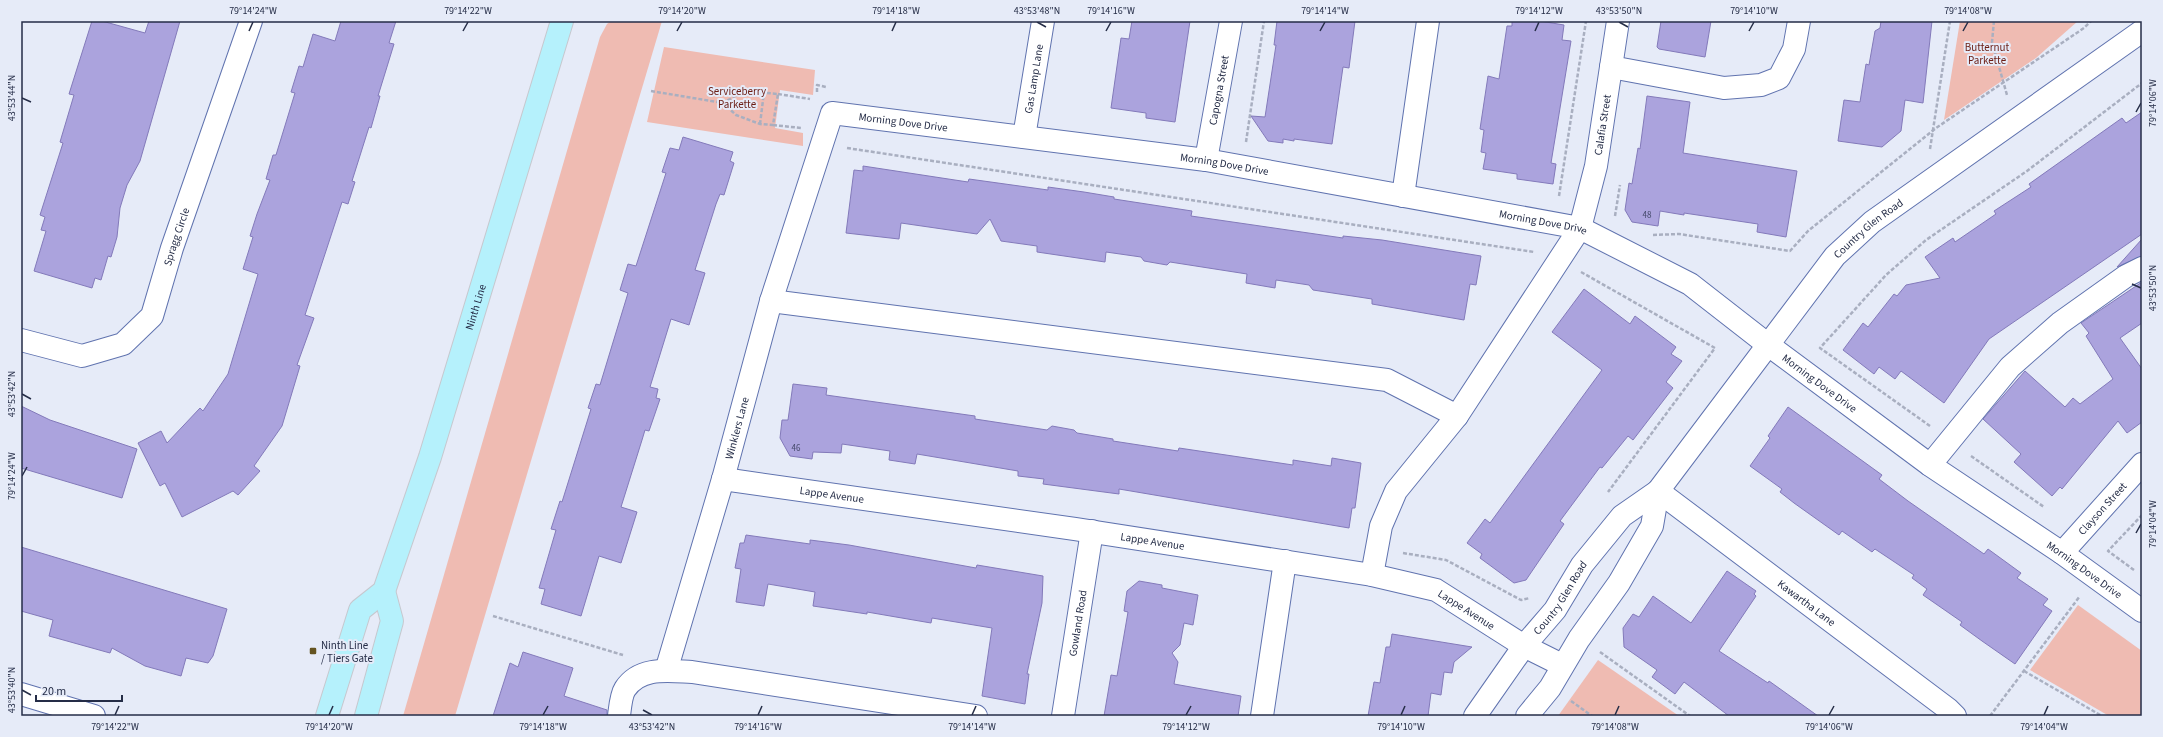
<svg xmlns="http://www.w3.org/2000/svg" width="2163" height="737" font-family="'Source Sans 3',sans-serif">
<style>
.green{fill:#efbbb2}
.building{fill:#aba3dd;stroke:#837aba}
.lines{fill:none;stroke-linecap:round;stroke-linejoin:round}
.minor-casing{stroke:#6073af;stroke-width:24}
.major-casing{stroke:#c6c8cf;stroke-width:24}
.path{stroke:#a9afc0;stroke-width:2.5;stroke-dasharray:4 2;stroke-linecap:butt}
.minor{stroke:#fff;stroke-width:22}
.major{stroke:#b5f1fc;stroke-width:22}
.ticks{fill:none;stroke:#252d47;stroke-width:1.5}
.poi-dot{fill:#655421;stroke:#e6ebf8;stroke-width:1.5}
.labels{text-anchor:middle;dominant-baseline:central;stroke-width:4;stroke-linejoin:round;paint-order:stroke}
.number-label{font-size:9px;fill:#464a6c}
.park-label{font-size:11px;fill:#6b1d14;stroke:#e6ebf8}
.street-label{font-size:11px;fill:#252d47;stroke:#e6ebf8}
.poi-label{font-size:11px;fill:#252d47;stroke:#e6ebf8;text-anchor:start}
.neatline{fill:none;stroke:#252d47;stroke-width:1.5}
.ticks-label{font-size:10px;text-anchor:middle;fill:#252d47}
</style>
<rect width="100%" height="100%" fill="#e6ebf8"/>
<g class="green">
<polygon points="611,21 662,21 455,716 403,716 600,37 607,24"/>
<polygon points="1960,21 2078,21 2036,58 1944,120"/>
<polygon points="664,47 815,70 813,95 780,90 775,128 803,133 803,146 647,122"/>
<polygon points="2078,605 2142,651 2142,716 2109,716 2030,670"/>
<polygon points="1598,660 1679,716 1558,716"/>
</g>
<g class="building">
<polygon points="92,21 102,21 145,33 149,21 180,21 140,161 127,185 120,208 117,237 111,257 108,256 101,280 95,278 92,288 34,271 46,231 41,230 45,217 40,215 63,143 60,142 74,95 69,94"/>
<polygon points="341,21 396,21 389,43 394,44 378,96 380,96 371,128 369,127 352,181 355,182 348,204 342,202 305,315 314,318 297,365 300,366 282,426 254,466 260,471 238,495 233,491 182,517 165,483 160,486 138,443 161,431 167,443 200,408 203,411 228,374 258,274 243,269 253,237 250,236 257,214 270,180 266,179 273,155 276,155 295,93 291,92 299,66 303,67 313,34 335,41"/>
<polygon points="1132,21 1190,21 1175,122 1146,118 1146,113 1111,108 1121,38 1129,39"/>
<polygon points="1277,21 1355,21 1349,68 1343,67 1332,144 1294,139 1294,141 1283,139 1283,143 1268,141 1251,116 1265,117 1276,45 1274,45"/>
<polygon points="1512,21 1540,21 1564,25 1562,40 1571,41 1551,163 1556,164 1553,184 1517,179 1517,174 1483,169 1486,153 1481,152 1484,130 1480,129 1488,76 1499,79 1507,26 1512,26"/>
<polygon points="1661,21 1711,21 1705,57 1659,49 1657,47"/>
<polygon points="1881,21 1932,21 1923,103 1905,100 1901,131 1882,147 1838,141 1844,100 1860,102 1866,64 1869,65 1875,31 1880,28"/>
<polygon points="1647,96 1690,102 1683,153 1797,171 1786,237 1757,232 1758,224 1684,213 1684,215 1660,211 1658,226 1632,222 1625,210 1629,183 1632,184 1638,148 1640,149"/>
<polygon points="2142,112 2142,234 1989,339 1944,403 1901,371 1895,379 1879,367 1874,374 1843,350 1863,323 1868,327 1894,294 1897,296 1906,285 1940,278 1925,257 1953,238 1955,242 1996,214 1994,211 2031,187 2029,184 2122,118 2126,123"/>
<polygon points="683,137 733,152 730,161 734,163 724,195 720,194 716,204 695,270 705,273 689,325 671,319 650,387 658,389 656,398 660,399 649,431 645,430 642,440 621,507 637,512 621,563 599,556 581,616 541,604 545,589 539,588 556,530 551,529 560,501 562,502 591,409 588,408 596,384 600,385 628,293 620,290 628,264 636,266 666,173 662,172 670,148 679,150"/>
<polygon points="863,166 968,182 969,179 1048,190 1048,187 1084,192 1114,197 1114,199 1192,211 1191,216 1343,238 1343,236 1382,240 1481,256 1476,285 1470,284 1464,320 1372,304 1372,299 1313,290 1309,285 1276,280 1275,288 1246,283 1247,274 1170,262 1167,265 1144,261 1141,257 1106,252 1105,262 1037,252 1037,246 1001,241 990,219 977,234 901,223 899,239 846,233 854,170 863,171"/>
<polygon points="2142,239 2142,256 2117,267"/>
<polygon points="2142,282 2142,323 2120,338 2142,369 2142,422 2127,433 2118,421 2062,489 2060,487 2052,496 2014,462 2021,454 1983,419 2025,371 2065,407 2073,398 2080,404 2113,379 2086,336 2089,333 2081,323"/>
<polygon points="1584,289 1630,324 1635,316 1676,347 1671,354 1682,361 1666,382 1673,388 1633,440 1628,436 1602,468 1600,467 1560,521 1564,524 1526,580 1514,583 1480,558 1482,554 1467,543 1485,519 1490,523 1602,370 1552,332"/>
<polygon points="793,384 827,388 826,395 975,416 975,419 1047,430 1052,426 1074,430 1077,433 1113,439 1113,441 1178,451 1179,448 1293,465 1293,460 1331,466 1332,458 1361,463 1355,508 1352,508 1349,528 1119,489 1119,494 1043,484 1044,479 1018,476 1018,471 917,454 915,464 889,460 890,451 842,444 841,453 813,452 812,459 790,456 780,438 782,420 788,420"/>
<polygon points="21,406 50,420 137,449 122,498 21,468"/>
<polygon points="1788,407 1882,475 1879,479 1908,501 1984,554 1988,549 2021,573 2017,578 2048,599 2043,605 2052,611 2015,664 1982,641 1960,625 1962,622 1923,595 1927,589 1912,578 1914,575 1875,549 1872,552 1842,531 1839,535 1794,503 1780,492 1782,489 1750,466 1770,438 1768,436"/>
<polygon points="746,535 810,544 810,540 849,545 976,568 977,565 1043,576 1042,603 1027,674 1029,674 1025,704 982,696 992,628 932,618 931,623 867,612 867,614 813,606 815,592 768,584 764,606 736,602 741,569 735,568 740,543 744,543"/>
<polygon points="21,547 227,609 213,656 208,663 186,658 181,676 145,666 112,648 110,653 49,636 53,620 21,611"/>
<polygon points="1727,571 1756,591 1754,594 1756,596 1719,651 1768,683 1769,681 1818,716 1729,716 1684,682 1675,694 1652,677 1657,670 1624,647 1623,628 1633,614 1639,617 1653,596 1691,623"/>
<polygon points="1139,581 1162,585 1162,588 1198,595 1193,625 1184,623 1180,645 1172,653 1178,662 1174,684 1241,696 1238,716 1104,716 1111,675 1117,676 1128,612 1124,611 1127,591"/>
<polygon points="1392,634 1472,647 1454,662 1452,673 1444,672 1441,695 1431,693 1428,716 1368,716 1374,682 1380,683 1386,647 1390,647"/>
<polygon points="523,652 573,668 564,696 607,710 607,716 493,716 510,663 518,667"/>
</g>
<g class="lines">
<defs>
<g id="minor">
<polyline points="1611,67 1724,88 1761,85 1779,78 1794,49 1799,21"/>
<path id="s1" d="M 1024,137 L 1043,21"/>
<path id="s2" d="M 1206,160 L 1231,21"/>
<polyline points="1403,196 1428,21"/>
<polyline points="771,301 1387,380 1457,416"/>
<path id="s3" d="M 21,340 L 82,356 L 123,344 L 152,316 L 172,248 L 251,21"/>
<polyline points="1930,465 2010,367 2060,323 2126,276 2142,268"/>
<path id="s4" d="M 723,479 L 1075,529 L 1372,575 L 1436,590 L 1524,646 L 1562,665"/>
<path id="s5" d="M 1658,491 L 1948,709 L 1955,716"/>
<path id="s6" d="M 2062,553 L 2142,464"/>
<path id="s7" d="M 1372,575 L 1381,526 L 1396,491 L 1457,416 L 1580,228 L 1596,166 L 1618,21"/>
<path id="s8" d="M 666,671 L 723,479 L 771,301 L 832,113 L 1206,160 L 1580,228 L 1690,284 L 1767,344 L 1930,465 L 2062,553 L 2142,611"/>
<polyline points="21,694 94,716"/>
<path d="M 619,716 C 620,708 621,695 625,689 C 640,666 669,671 692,672 L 976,716"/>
<path id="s9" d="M 1063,716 L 1092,531"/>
<polyline points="1262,716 1285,561"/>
<path id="s10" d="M 1475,716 L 1524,646 L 1555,610 L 1582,565 L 1622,516 L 1658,491 L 1835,256 L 1872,222 L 2142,31"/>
<polyline points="1527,716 1550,688 1579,639 1619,583 1652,526 1658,491"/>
</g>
<g id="major">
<path id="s11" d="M 327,716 L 360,610 L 384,591 L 430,457 L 562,21"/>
<polyline points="366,716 392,621 384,591"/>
</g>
</defs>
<use href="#minor" class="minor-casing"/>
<use href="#major" class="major-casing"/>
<g class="path">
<polyline points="1994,21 1992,42 2007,95"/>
<polyline points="651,91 723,103 736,115 760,124 773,125 778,94 744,91 723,103"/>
<polyline points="817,92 817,85 826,87"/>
<polyline points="778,94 810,99"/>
<polyline points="760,124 764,92"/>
<polyline points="773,125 801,128"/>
<polyline points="1246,142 1264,21"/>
<polyline points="847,148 1534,252"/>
<polyline points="1930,149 1950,21"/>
<polyline points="1559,196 1586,21"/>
<polyline points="1615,216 1620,185"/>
<polyline points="1653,235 1679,234 1790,251 1808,231 1936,128 2084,28 2091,21"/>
<polyline points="1581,272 1715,348 1608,492"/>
<polyline points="1930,426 1820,348 1886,275 1926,240 2027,171 2142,83"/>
<polyline points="1971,456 2044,507"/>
<polyline points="1403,553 1446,560 1521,600 1530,598"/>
<polyline points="2134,570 2108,551 2142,515"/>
<polyline points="493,616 623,655"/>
<polyline points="1600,652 1690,716"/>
<polyline points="2024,671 2102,716"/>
<polyline points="1571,701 1592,716"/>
<polyline points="1990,716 2080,596"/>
</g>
<use href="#minor" class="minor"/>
<use href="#major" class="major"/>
</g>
<path class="ticks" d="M 1037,22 L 1046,27M 1619,22 L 1628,27M 249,31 L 253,22M 463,31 L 468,22M 677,31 L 682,22M 892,31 L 896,22M 1106,31 L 1111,22M 1320,31 L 1325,22M 1535,31 L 1539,22M 1749,31 L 1754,22M 1963,31 L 1968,22M 22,98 L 31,102M 2136,112 L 2141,103M 2132,284 L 2141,288M 22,394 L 31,399M 22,476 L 27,467M 2136,533 L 2141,524M 22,690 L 31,695M 643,710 L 652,715M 115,715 L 119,706M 329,715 L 333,706M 543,715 L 548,706M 758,715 L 762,706M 972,715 L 976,706M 1186,715 L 1191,706M 1401,715 L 1405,706M 1615,715 L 1619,706M 1829,715 L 1834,706M 2044,715 L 2048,706"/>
<rect class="poi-dot" x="309" y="647" width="8" height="8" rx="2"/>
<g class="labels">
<g class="number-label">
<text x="1647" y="215">48</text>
<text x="796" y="448">46</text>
</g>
<g class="park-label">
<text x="1987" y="47">Butternut<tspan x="1987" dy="13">Parkette</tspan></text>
<text x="737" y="91">Serviceberry<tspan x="737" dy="13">Parkette</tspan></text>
</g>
<g class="street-label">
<text stroke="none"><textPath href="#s1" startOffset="59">Gas Lamp Lane</textPath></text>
<text stroke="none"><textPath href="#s2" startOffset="71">Capogna Street</textPath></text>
<text stroke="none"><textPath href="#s8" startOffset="654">Morning Dove Drive</textPath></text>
<text stroke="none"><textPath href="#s7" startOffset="515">Calafia Street</textPath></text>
<text stroke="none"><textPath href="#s8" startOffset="978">Morning Dove Drive</textPath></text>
<text stroke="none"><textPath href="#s8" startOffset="1302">Morning Dove Drive</textPath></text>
<text stroke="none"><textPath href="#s10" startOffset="630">Country Glen Road</textPath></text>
<text stroke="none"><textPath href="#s3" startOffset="229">Spragg Circle</textPath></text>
<text stroke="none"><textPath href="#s11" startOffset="440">Ninth Line</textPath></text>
<text stroke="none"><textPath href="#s8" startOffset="1626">Morning Dove Drive</textPath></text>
<text stroke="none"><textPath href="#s8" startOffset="253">Winklers Lane</textPath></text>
<text stroke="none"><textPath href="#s4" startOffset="110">Lappe Avenue</textPath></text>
<text stroke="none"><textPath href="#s6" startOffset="60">Clayson Street</textPath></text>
<text stroke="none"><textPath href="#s4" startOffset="434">Lappe Avenue</textPath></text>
<text stroke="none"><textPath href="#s8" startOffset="1950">Morning Dove Drive</textPath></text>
<text stroke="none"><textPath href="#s10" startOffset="146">Country Glen Road</textPath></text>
<text stroke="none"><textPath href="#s5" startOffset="186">Kawartha Lane</textPath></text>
<text stroke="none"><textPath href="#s4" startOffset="758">Lappe Avenue</textPath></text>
<text stroke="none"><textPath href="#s9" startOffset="94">Gowland Road</textPath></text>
</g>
<g class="poi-label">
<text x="321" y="645">Ninth Line<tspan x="321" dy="13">/ Tiers Gate</tspan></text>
</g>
</g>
<rect width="2163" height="737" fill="none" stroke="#e6ebf8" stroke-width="44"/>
<path d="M36 695v6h86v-6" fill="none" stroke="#252d47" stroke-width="2"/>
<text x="42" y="695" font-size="12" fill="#252d47" stroke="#e6ebf8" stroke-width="3" paint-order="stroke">20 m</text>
<rect x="22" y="22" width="2119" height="693" class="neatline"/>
<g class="ticks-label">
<text x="253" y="14">79°14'24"W</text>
<text x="468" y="14">79°14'22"W</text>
<text x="682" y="14">79°14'20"W</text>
<text x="896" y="14">79°14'18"W</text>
<text x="1037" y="14">43°53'48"N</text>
<text x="1111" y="14">79°14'16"W</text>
<text x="1325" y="14">79°14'14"W</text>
<text x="1539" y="14">79°14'12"W</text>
<text x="1619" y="14">43°53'50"N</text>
<text x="1754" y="14">79°14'10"W</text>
<text x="1968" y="14">79°14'08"W</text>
<text transform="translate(11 98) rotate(-90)" y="4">43°53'44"N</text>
<text transform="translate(2152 103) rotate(-90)" y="4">79°14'06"W</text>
<text transform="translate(2152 288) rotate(-90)" y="4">43°53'50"N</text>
<text transform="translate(11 394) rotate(-90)" y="4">43°53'42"N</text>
<text transform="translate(11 476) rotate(-90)" y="4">79°14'24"W</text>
<text transform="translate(2152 524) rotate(-90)" y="4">79°14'04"W</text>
<text transform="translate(11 690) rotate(-90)" y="4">43°53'40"N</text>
<text x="115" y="730">79°14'22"W</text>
<text x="329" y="730">79°14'20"W</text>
<text x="543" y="730">79°14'18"W</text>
<text x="652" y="730">43°53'42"N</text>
<text x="758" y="730">79°14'16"W</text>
<text x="972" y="730">79°14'14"W</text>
<text x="1186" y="730">79°14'12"W</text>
<text x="1401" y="730">79°14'10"W</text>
<text x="1615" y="730">79°14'08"W</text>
<text x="1829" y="730">79°14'06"W</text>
<text x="2044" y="730">79°14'04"W</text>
</g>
</svg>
